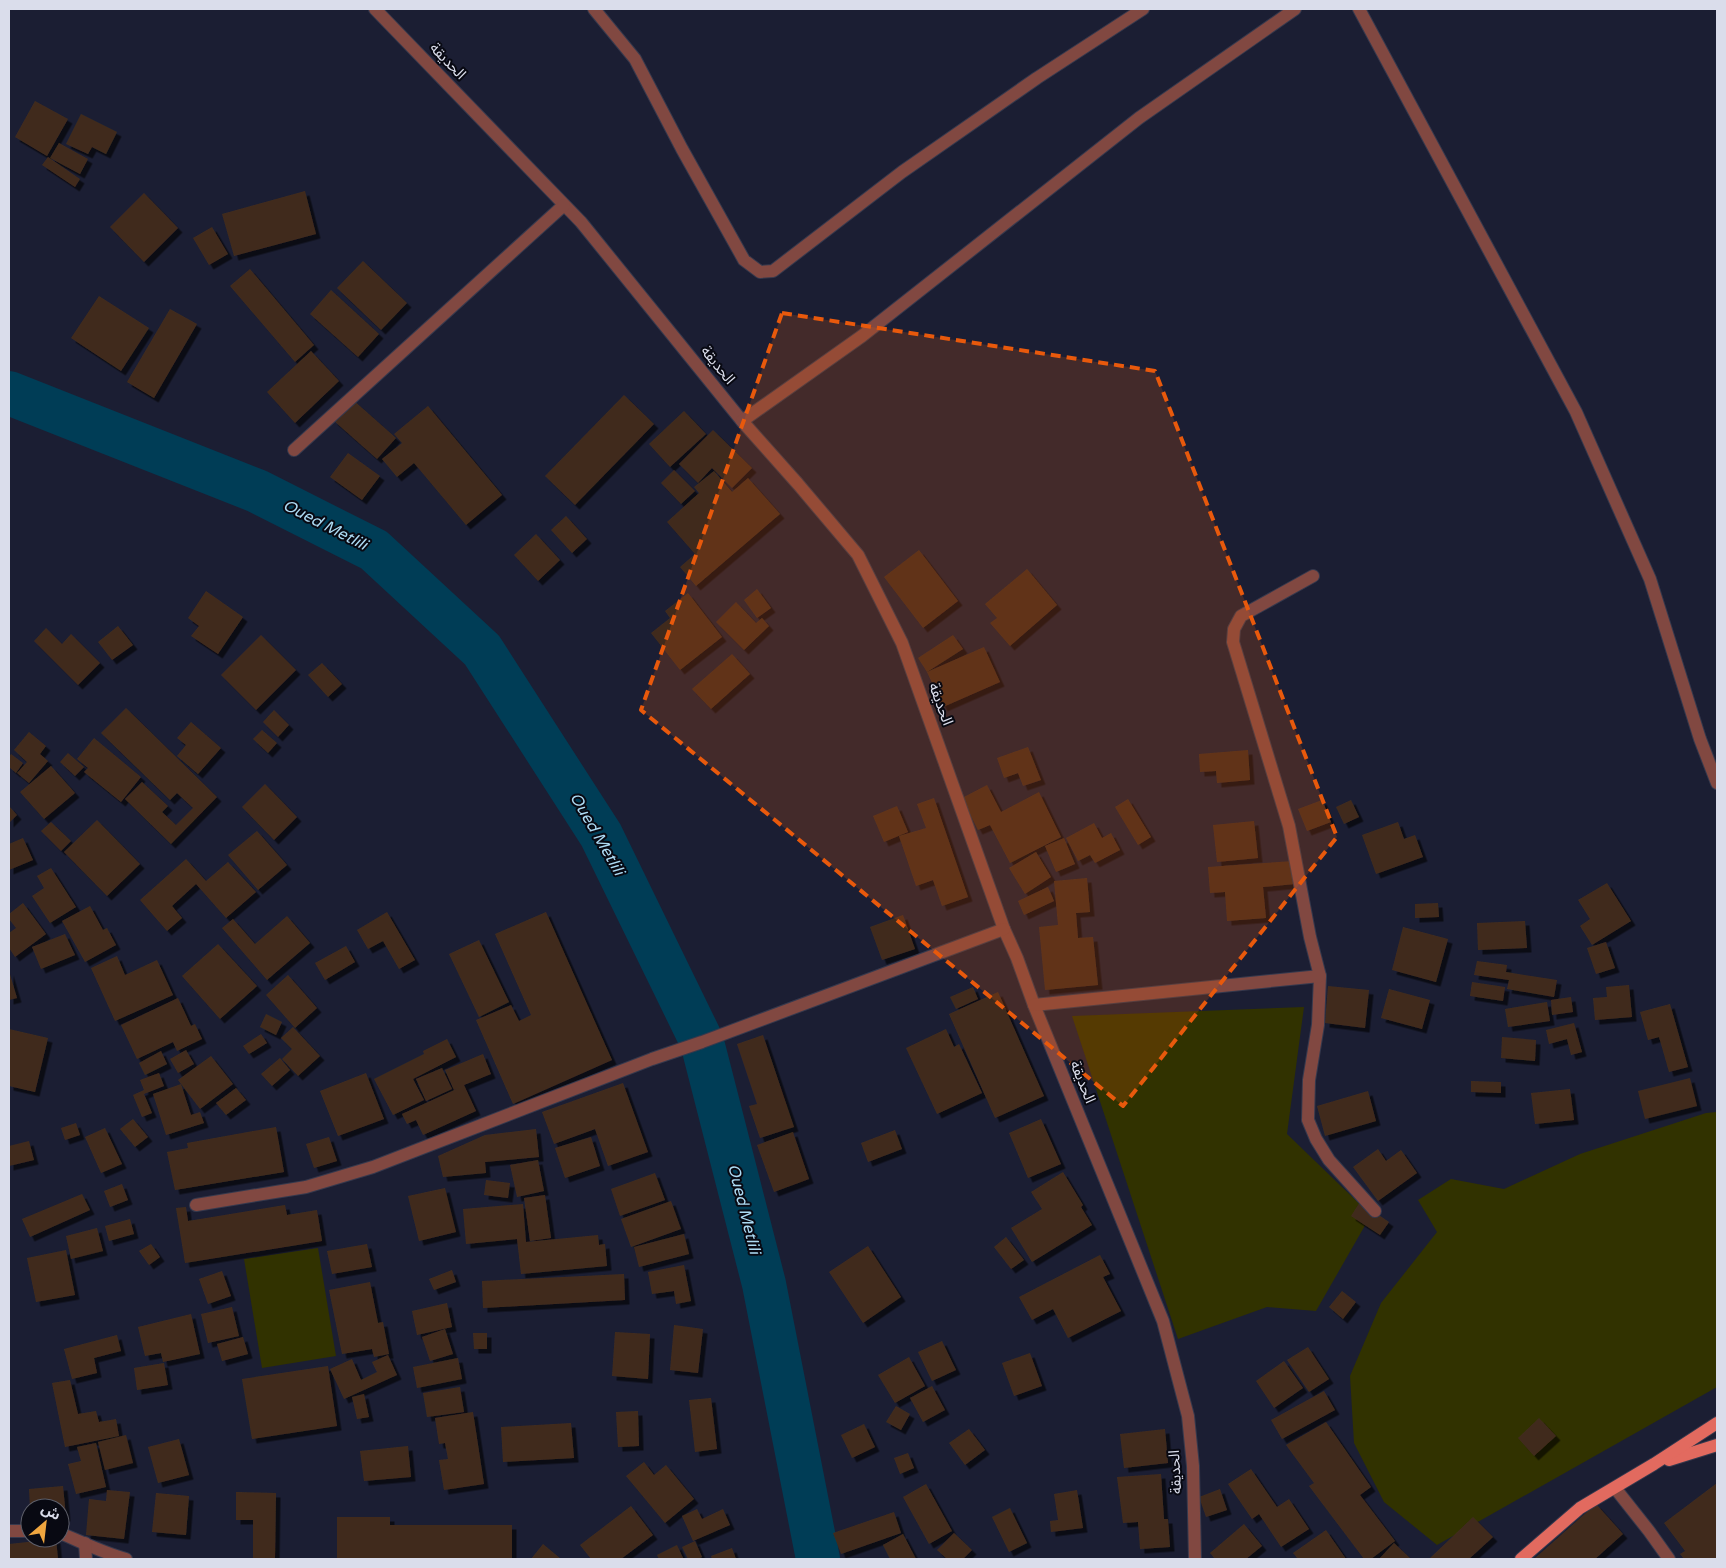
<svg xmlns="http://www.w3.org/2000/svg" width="1726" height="1568" font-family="'Varela Round','Noto Sans Arabic',sans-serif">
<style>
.green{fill:#313200}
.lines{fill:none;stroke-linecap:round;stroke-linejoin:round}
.river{stroke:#003d56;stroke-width:44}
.building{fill:#412c1e;filter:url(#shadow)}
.minor-casing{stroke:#36394d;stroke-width:14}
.major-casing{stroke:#36394d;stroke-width:14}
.minor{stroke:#814841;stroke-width:12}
.major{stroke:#e26a5f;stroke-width:12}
.marked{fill:#e8590c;fill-opacity:0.2;stroke:#e8590c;stroke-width:4;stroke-dasharray:10 6;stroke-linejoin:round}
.labels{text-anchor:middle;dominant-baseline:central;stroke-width:4;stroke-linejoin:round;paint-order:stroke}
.street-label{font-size:15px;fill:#daddeb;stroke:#080912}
.water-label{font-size:16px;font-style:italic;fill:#acdaf3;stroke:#080912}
</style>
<defs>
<filter id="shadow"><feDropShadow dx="4.5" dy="4.5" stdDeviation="0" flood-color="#0009"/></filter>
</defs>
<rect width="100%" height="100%" fill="#1b1e33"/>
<g class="green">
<polygon points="1304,1007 1287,1134 1371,1215 1316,1311 1267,1307 1178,1339 1072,1016"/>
<polygon points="1717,1112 1717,1387 1437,1545 1384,1502 1354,1443 1350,1376 1381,1303 1437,1232 1418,1200 1451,1179 1504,1189 1580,1154 1706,1113"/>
<polygon points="318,1248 336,1356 262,1368 244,1259"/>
</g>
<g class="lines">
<polyline class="river" points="9,393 257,491 374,550 482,650 601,835 702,1042 764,1284 818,1559"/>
</g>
<g class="building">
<polygon points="35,101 68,119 47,156 15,137"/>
<polygon points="81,114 117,132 106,154 92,147 88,154 66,144"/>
<polygon points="59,143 88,159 80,174 50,158"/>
<polygon points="48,157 80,179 75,187 42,165"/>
<polygon points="305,191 316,234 234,256 222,214"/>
<polygon points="144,193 178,228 144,262 110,227"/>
<polygon points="212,227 228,254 209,265 193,238"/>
<polygon points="363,261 407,303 381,330 337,288"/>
<polygon points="250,269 314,345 295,362 230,286"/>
<polygon points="331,290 379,334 358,357 310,314"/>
<polygon points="99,296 149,328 121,371 71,338"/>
<polygon points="170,309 197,324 154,398 127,382"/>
<polygon points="311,351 339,381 295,423 267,392"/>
<polygon points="624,395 654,424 575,505 545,476"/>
<polygon points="352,399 396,438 377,459 333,420"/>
<polygon points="428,406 502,495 466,525 414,463 397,477 382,459 402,443 394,434"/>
<polygon points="684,411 706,434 670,467 649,444"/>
<polygon points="713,430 752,468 732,488 712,468 698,483 679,464"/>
<polygon points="348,453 380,476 362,500 330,477"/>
<polygon points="674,470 695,491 681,504 661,483"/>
<polygon points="714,471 732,492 748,478 780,514 696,586 680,567 695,554 667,522 699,493 694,487"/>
<polygon points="566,516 587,539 572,553 551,530"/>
<polygon points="536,534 560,560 538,581 514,555"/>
<polygon points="919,550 958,601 923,628 884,577"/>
<polygon points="1027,569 1057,605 1010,646 990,623 997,618 985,604"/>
<polygon points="757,589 771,608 757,618 744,600"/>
<polygon points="206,591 243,617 218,654 191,636 199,626 188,618"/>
<polygon points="688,593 722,637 680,670 651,633 670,618 665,611"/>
<polygon points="736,602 756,623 762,618 769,626 744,650 716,622"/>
<polygon points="118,626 133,645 112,660 98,642"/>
<polygon points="46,628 62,644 71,634 100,663 78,685 34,641"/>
<polygon points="261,635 296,670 256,710 221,675"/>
<polygon points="953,635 963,649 927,672 918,658"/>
<polygon points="984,647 1000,682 943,707 927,672"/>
<polygon points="732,654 750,674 711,709 692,689"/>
<polygon points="322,663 342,684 328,697 308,675"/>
<polygon points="126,708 217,797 171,844 125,799 142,782 168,806 162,812 176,825 193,808 177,793 170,800 101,733"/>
<polygon points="274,710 289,725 278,737 263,722"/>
<polygon points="191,722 221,748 198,774 177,756 186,745 177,738"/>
<polygon points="262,730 277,743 268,753 253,739"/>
<polygon points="29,732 46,746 40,754 48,761 29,783 17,773 27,762 14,750"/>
<polygon points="94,738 141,777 121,802 84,772 88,768 77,759"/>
<polygon points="1028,747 1041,780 1023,786 1018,773 1004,778 997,758"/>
<polygon points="1248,750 1250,780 1217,783 1216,771 1200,772 1199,754"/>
<polygon points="68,753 84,767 75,776 60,762"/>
<polygon points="11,754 23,763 16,773 9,767 9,757"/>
<polygon points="51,766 75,793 44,819 20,792"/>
<polygon points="265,784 297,817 274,840 242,807"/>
<polygon points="987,785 1001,812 1039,792 1061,837 1010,863 990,825 978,830 962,798"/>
<polygon points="934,798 968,897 942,906 933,880 916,886 899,836 926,828 917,804"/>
<polygon points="1128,799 1151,837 1138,845 1115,807"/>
<polygon points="1322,800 1331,822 1307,831 1298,809"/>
<polygon points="1351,800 1359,817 1344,824 1336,807"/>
<polygon points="9,806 17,815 9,823"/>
<polygon points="897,806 908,832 884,842 873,816"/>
<polygon points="97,820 140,864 107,896 64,852"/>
<polygon points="1254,821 1258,858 1217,862 1213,825"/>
<polygon points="51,822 71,841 61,851 41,831"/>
<polygon points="1398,822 1404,839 1415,835 1423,857 1376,874 1362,835"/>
<polygon points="1094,823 1102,838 1111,833 1120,850 1095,863 1090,855 1078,861 1066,838"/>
<polygon points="257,831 287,865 258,890 228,855"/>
<polygon points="23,838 33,860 9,870 9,844"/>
<polygon points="1064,838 1075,864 1056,872 1045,846"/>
<polygon points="1036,852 1051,877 1025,894 1009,868"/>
<polygon points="186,859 206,881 228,862 256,892 226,918 196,884 172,906 182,918 167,931 140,900"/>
<polygon points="1293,861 1295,884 1263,887 1266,918 1227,921 1225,892 1210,893 1208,867"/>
<polygon points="51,868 76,907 50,923 32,896 44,888 37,876"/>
<polygon points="1087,878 1090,912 1076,913 1078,938 1093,937 1098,985 1045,990 1039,927 1058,925 1054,881"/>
<polygon points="1607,883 1631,921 1592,945 1580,926 1590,919 1578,900"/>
<polygon points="1048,887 1054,901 1024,915 1018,901"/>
<polygon points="23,903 46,934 15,957 9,948 9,933 16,928 9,919 9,914"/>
<polygon points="1438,903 1439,917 1415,918 1415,904"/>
<polygon points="90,906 103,930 107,928 116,945 85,962 62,921"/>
<polygon points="387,912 415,960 399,969 383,941 368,949 357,930"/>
<polygon points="546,912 612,1060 513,1104 476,1020 511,1005 519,1021 531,1015 495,934"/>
<polygon points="903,915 915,949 882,960 870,927"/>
<polygon points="287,916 310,943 267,980 222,928 233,919 255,944"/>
<polygon points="1525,921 1527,948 1478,950 1477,923"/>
<polygon points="1403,927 1448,939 1436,982 1392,970"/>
<polygon points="65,934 75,955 41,969 32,947"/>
<polygon points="479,940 509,1002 479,1017 449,954"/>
<polygon points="1606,942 1615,968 1596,974 1587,948"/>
<polygon points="218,944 257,986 220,1019 182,976"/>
<polygon points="346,946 355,962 325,980 315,963"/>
<polygon points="117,956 125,975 157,960 173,995 115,1021 91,968"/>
<polygon points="1477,961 1507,965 1506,972 1557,980 1554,997 1507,989 1509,980 1474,975"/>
<polygon points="9,971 17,998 9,1000"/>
<polygon points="288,975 317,1008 295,1028 266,995"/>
<polygon points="1472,982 1505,987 1503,1001 1470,996"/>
<polygon points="1629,985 1632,1017 1595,1020 1593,998 1607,997 1606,987"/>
<polygon points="1328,986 1369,990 1365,1028 1325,1023"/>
<polygon points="973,987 978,999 956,1009 950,997"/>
<polygon points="1389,989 1430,1000 1422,1029 1381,1018"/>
<polygon points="998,992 1044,1096 995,1118 949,1014"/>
<polygon points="1571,997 1573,1012 1552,1015 1551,1000"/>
<polygon points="178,998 191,1026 195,1024 202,1039 177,1051 173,1042 137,1059 121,1025"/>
<polygon points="1547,1002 1550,1021 1508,1027 1505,1009"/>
<polygon points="1670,1004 1688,1067 1669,1072 1659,1037 1648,1040 1640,1012"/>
<polygon points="266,1014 282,1022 276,1035 260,1027"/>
<polygon points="1574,1023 1582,1052 1571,1055 1567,1039 1549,1044 1546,1030"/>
<polygon points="293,1027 320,1056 298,1076 282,1059 292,1049 281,1038"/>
<polygon points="9,1029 48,1038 35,1092 9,1086"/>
<polygon points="946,1029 954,1047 959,1044 982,1093 937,1114 906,1048"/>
<polygon points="261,1034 267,1043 249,1054 243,1046"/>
<polygon points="763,1035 794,1127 760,1138 749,1106 757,1104 737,1044"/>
<polygon points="1502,1037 1536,1040 1535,1061 1501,1058"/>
<polygon points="447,1039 456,1057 413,1079 424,1100 393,1115 374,1079 424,1054 423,1051"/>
<polygon points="186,1050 194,1064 178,1073 170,1059"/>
<polygon points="161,1051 167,1064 145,1075 139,1063"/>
<polygon points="483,1054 491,1074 464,1085 476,1111 423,1135 416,1120 407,1124 402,1114 461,1087 454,1090 445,1070"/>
<polygon points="211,1056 233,1084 200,1109 178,1080"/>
<polygon points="280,1058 290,1070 272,1086 261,1074"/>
<polygon points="442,1068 452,1089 426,1101 416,1079"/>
<polygon points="159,1073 164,1086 144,1094 152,1113 142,1117 133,1095 144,1090 140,1080"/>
<polygon points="366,1073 384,1119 338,1136 320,1091"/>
<polygon points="1690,1078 1697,1106 1645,1119 1638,1091"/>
<polygon points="1471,1081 1501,1082 1501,1093 1471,1092"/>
<polygon points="623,1083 648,1152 608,1166 595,1129 554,1144 542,1112"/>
<polygon points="181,1084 191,1115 200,1112 204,1123 166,1135 153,1094"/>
<polygon points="236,1088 246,1100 226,1115 216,1103"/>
<polygon points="1570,1089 1574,1120 1535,1124 1531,1093"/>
<polygon points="1368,1091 1376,1121 1325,1136 1317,1106"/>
<polygon points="133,1119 148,1137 135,1147 120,1129"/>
<polygon points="1041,1119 1061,1164 1028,1178 1009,1133"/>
<polygon points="76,1123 80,1135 65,1140 61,1128"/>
<polygon points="276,1127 284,1172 175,1190 167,1152 188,1148 187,1143"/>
<polygon points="105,1128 122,1164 101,1173 85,1137"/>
<polygon points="536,1129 539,1157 485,1162 486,1173 443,1177 438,1156 485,1135"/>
<polygon points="895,1130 902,1149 868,1162 861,1143"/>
<polygon points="793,1132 809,1179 774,1192 757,1145"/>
<polygon points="329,1137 337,1161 314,1168 306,1144"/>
<polygon points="591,1137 600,1166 565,1178 555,1148"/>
<polygon points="29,1141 34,1160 9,1166 9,1146"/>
<polygon points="1378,1149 1386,1161 1401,1150 1417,1173 1378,1201 1353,1167"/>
<polygon points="538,1160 544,1191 517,1197 510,1165"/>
<polygon points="1063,1172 1083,1205 1081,1207 1092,1225 1032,1262 1011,1228 1042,1209 1031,1192"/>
<polygon points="655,1173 665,1200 620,1216 611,1189"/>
<polygon points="486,1180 510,1183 508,1198 484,1195"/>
<polygon points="122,1184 128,1200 110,1207 104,1191"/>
<polygon points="445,1188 456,1232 419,1241 408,1196"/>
<polygon points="82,1194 90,1210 30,1237 22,1219"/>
<polygon points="545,1195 551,1238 530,1241 524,1198"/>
<polygon points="671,1201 681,1229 631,1247 621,1219"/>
<polygon points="1360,1202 1389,1222 1380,1235 1351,1216"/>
<polygon points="523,1204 526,1242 598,1235 599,1245 605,1244 607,1266 521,1274 517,1239 466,1244 463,1209"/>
<polygon points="285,1205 287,1215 317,1210 322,1241 185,1263 176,1208 186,1207 188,1221"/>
<polygon points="130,1219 134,1234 109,1241 105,1226"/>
<polygon points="97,1228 103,1251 71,1259 66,1236"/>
<polygon points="684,1234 689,1254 639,1267 634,1247"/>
<polygon points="1006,1237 1024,1260 1011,1269 994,1247"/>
<polygon points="151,1244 160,1257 149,1265 139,1251"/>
<polygon points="367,1244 372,1267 332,1274 327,1251"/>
<polygon points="868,1246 901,1297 863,1323 829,1272"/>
<polygon points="66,1250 75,1295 36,1302 27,1258"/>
<polygon points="1100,1255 1110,1274 1103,1277 1121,1311 1068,1338 1053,1309 1032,1320 1019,1297"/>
<polygon points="684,1265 691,1301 676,1304 674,1291 652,1294 648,1272"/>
<polygon points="452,1270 456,1282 434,1290 429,1279"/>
<polygon points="222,1271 231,1296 208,1304 199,1279"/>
<polygon points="624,1274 625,1300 483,1308 482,1281"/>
<polygon points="370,1282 378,1323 383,1322 389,1354 374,1357 372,1349 342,1354 329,1290"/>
<polygon points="1342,1291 1356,1302 1343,1319 1329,1307"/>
<polygon points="447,1303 452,1327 417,1335 412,1311"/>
<polygon points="232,1307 239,1336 208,1343 201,1314"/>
<polygon points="191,1314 200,1354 163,1362 161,1353 145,1356 138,1327"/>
<polygon points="674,1325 703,1329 698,1373 670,1370"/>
<polygon points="445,1329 453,1354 430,1361 422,1337"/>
<polygon points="615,1332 650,1334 648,1379 612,1376"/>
<polygon points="473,1333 487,1333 487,1349 474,1349"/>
<polygon points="117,1335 121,1351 94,1358 97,1373 72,1379 64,1349"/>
<polygon points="243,1337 248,1354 222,1361 217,1344"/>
<polygon points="942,1341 956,1370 932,1381 918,1352"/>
<polygon points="1308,1347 1329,1379 1309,1392 1287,1360"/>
<polygon points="1030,1353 1042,1386 1014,1396 1002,1363"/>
<polygon points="388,1355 397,1375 344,1399 330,1369 352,1359 361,1380 377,1372 372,1362"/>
<polygon points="909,1357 925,1386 895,1403 878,1375"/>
<polygon points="458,1358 462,1379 417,1388 413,1367"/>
<polygon points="1284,1361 1303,1388 1274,1408 1256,1381"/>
<polygon points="164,1363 168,1385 137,1390 134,1368"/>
<polygon points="328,1366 337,1426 252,1439 242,1379"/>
<polygon points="70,1380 78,1414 96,1411 99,1422 116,1419 119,1436 65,1447 52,1383"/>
<polygon points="932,1386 945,1410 923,1422 910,1398"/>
<polygon points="460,1387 464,1412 427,1417 423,1393"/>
<polygon points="1324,1391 1335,1410 1282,1439 1271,1420"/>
<polygon points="364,1394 369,1417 357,1419 352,1397"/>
<polygon points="711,1398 717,1449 695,1452 689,1400"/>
<polygon points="896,1406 910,1414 901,1430 886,1422"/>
<polygon points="638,1411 639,1446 618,1447 616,1412"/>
<polygon points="473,1412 484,1484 444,1490 439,1460 448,1459 445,1443 439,1444 435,1418"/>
<polygon points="1539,1418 1556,1436 1534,1456 1518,1438"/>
<polygon points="1326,1422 1371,1487 1360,1495 1395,1541 1371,1559 1364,1559 1309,1486 1314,1483 1286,1445"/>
<polygon points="571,1423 574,1458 503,1462 501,1427"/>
<polygon points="864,1424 875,1447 852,1458 841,1435"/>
<polygon points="969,1429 985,1450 965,1465 949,1443"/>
<polygon points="1165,1429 1168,1463 1124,1468 1120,1434"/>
<polygon points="126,1435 133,1463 105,1470 98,1442"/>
<polygon points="179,1439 189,1475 158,1483 148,1447"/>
<polygon points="96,1443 106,1487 76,1494 68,1464 81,1461 77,1447"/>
<polygon points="408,1446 411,1477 364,1481 360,1451"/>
<polygon points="908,1453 914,1468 900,1474 894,1458"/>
<polygon points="644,1462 654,1475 666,1465 694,1499 665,1523 626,1476"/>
<polygon points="1251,1469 1277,1507 1289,1499 1309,1529 1281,1547 1259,1514 1252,1519 1228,1484"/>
<polygon points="1161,1474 1164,1519 1168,1519 1170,1547 1140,1549 1138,1522 1123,1523 1117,1477"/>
<polygon points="1717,1483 1717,1559 1684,1559 1680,1554 1685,1551 1664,1523"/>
<polygon points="926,1484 952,1531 929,1544 903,1497"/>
<polygon points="63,1486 66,1517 60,1517 60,1508 30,1508 29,1489"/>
<polygon points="1220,1489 1227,1510 1206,1517 1199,1497"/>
<polygon points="107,1490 130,1492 124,1539 86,1535 89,1499 106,1501"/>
<polygon points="1077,1490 1083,1528 1051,1532 1050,1521 1058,1520 1054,1494"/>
<polygon points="236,1492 276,1493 275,1559 253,1559 253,1520 236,1520"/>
<polygon points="156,1493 189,1496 186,1535 152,1532"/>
<polygon points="1596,1504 1623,1534 1595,1559 1534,1559"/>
<polygon points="631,1506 653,1535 621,1559 591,1559 580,1545"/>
<polygon points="1010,1508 1027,1543 1009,1552 992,1517"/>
<polygon points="697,1509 702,1519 723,1509 730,1525 693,1541 682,1516"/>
<polygon points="894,1512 901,1533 841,1554 833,1533"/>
<polygon points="337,1517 390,1517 390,1525 512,1525 512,1559 337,1559"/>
<polygon points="1473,1517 1493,1537 1469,1559 1429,1559"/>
<polygon points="1244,1524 1262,1546 1246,1559 1215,1559 1210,1553"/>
<polygon points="1326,1530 1346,1559 1298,1559 1293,1553"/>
<polygon points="954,1533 972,1550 963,1559 947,1559 937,1550"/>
<polygon points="903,1534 916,1559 890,1559 883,1545"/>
<polygon points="56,1539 58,1559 9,1559 9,1544"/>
<polygon points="695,1541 702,1557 698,1559 688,1559 682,1547"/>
<polygon points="1394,1543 1411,1559 1379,1559"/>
<polygon points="543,1544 561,1559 531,1559"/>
<polygon points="677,1545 683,1558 659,1559 657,1555"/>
<polygon points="732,1548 736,1559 712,1559 711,1556"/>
</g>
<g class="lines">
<defs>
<g id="minor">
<polyline points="375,9 581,222 742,421 798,484 858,555 902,643 1004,929 1017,958 1034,1005 1163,1321 1188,1416 1193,1466 1195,1559"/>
<polyline points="594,9 635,59 682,149 744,260 760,272 773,271 902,172 1037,78 1143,9"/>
<polyline points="1359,9 1576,412 1650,579 1700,739 1717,783"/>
<polyline points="742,421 862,336 1139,118 1295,9"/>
<polyline points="294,450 564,205"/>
<polyline points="1320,976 1318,1025 1309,1080 1308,1120 1316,1139 1329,1160 1375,1211"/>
<polyline points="1034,1005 1320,976 1310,937 1289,826 1233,642 1234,629 1241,616 1313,576"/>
<polyline points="196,1205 306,1187 373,1167 652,1059 702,1042 1004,929"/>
<polyline points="1615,1488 1649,1531 1669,1559"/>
<polyline points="9,1531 30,1531"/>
<path d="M 60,1533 C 82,1542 103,1553 126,1559"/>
<polyline points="85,1543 86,1559"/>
</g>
<g id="major">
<polyline points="1669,1460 1717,1445"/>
<polyline points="1521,1559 1580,1508 1654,1464 1717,1423"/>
</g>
</defs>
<use href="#minor" class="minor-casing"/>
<use href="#major" class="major-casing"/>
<use href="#minor" class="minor"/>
<use href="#major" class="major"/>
</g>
<path class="marked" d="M 782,313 L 1155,371 L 1337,837 L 1123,1106 L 641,710 Z"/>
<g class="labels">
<g class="street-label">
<text transform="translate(448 61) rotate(46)">الحديقة</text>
<text transform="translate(718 365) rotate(51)">الحديقة</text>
<text transform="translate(941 704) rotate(70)">الحديقة</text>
<text transform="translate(1083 1082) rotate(68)">الحديقة</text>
<text transform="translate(1175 1472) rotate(-93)">الحديقة</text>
</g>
<g class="water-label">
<text transform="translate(325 525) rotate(27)">Oued Metlili</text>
<text transform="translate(597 834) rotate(60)">Oued Metlili</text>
<text transform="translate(744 1209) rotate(76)">Oued Metlili</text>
</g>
</g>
<rect width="1726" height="1568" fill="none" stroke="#daddeb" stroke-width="20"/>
<g transform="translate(45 1523) rotate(28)"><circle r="24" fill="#080912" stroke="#5c5e69"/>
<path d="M0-4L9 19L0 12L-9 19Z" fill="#f0a63f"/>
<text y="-8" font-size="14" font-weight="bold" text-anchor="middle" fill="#daddeb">ش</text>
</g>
</svg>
